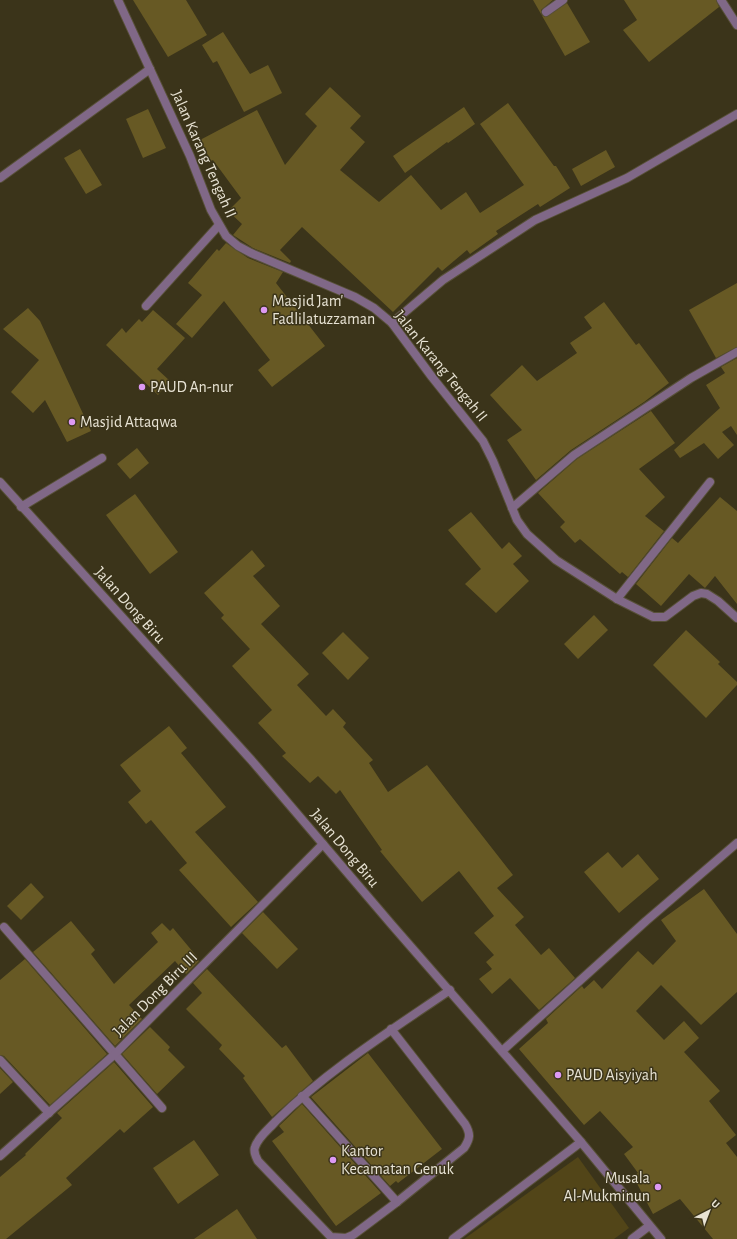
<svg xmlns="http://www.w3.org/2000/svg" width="737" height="1239" font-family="'Alegreya Sans',sans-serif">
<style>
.green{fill:#524518}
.building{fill:#675924}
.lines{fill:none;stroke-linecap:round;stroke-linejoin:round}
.service-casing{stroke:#575038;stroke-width:10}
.minor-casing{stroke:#575038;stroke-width:10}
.service{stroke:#806887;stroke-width:8}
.minor{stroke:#806887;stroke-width:8}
.poi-dot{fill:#dd99f3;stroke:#3b341a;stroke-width:1.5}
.labels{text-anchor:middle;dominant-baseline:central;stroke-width:3;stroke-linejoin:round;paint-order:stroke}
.street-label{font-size:16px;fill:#e8e3d4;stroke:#3b341a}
.poi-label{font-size:16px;fill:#e8e3d4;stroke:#3b341a;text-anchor:start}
</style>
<rect width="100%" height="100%" fill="#3b341a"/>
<polygon class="green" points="578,1157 629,1228 614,1239 464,1239"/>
<g class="building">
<polygon points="133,0 186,0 207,35 168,57"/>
<polygon points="533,0 553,0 541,10 541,15 546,17 567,3 590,42 565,56"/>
<polygon points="624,0 716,0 719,7 649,62 623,30 637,20"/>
<polygon points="223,32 250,74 268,65 282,93 244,112 217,61 213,63 202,45"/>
<polygon points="330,87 361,116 350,128 365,142 340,170 379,202 411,175 441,210 466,192 480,213 524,185 480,124 508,103 554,166 556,166 570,188 540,207 538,204 496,231 498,234 470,254 467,250 442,271 438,267 393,312 302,227 280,250 291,261 290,263 253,248 233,235 242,224 228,211 241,198 213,160 211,161 200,140 257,110 285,165 317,126 305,114"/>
<polygon points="464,107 475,124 448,143 447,142 405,173 393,156"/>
<polygon points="148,109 166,148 143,158 126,119"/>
<polygon points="80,149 102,185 86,194 64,158"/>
<polygon points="606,150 615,167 581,186 572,169"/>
<polygon points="226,243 248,258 283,272 276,283 325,346 272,387 258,370 270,360 224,301 192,338 176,324 202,295 188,283 217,249 219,251"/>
<polygon points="737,283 737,347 716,358 689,310"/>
<polygon points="604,302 636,345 639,343 669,383 644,402 571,450 536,480 507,440 522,430 490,395 522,365 537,381 577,353 570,343 592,328 584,317"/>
<polygon points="28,308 40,321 91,431 67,442 45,400 33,413 11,392 39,360 3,329"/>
<polygon points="153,310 185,338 157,369 170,381 158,395 106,345 122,328 126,333 139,319 142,322"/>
<polygon points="737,358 737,435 731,426 722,432 734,445 718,459 704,443 680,458 674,450 720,408 706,385 725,373 721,367"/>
<polygon points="651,411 675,443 639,469 665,497 645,516 664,531 628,577 622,572 620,574 580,539 575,543 560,527 565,522 538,493 577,459"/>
<polygon points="137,448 149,463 130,479 117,464"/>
<polygon points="135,494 178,552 150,574 106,515"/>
<polygon points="720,497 737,511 737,604 715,576 705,588 689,574 661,606 636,584 672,538 678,543"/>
<polygon points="471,512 502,549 509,542 522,556 513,564 529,581 496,613 465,584 481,569 448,530"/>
<polygon points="252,550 265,566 253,576 280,606 261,624 309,674 297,685 326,716 333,709 346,723 343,727 373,760 369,763 388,792 427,765 513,875 497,888 524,917 515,925 541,955 549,948 575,978 539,1010 510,978 492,994 479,979 492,969 486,962 494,955 474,933 494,916 459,871 422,902 380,851 382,850 340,790 336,794 318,776 310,783 282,756 286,753 258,723 272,710 232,666 250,649 221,618 224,615 204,593"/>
<polygon points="594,615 608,630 578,659 564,644"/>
<polygon points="686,630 720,662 718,664 737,682 737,685 706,718 653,665"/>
<polygon points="343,632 369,658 348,680 322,653"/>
<polygon points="169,726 187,748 181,753 226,807 195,832 258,902 231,927 179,870 187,863 151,820 146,824 128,802 141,791 120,765"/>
<polygon points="608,852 622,868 638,854 659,879 619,913 584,872"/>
<polygon points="31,883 44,897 21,920 7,906"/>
<polygon points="704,889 737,934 737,992 701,1025 661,985 636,1011 664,1040 684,1021 699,1038 684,1052 720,1091 709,1101 736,1135 726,1143 737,1157 737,1239 713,1239 680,1199 653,1214 633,1176 638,1173 624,1154 633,1147 600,1111 584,1125 519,1049 548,1023 546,1019 582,986 584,989 594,980 602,989 638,951 653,965 676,941 661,920"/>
<polygon points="263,912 298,949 277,969 242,933"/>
<polygon points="71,921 95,950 91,954 114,984 158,942 151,933 162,923 170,931 173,928 198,958 197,959 199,961 186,974 175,961 129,1005 142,1019 115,1046 33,952"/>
<polygon points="25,959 107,1054 50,1105 4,1056 0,1055 0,980"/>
<polygon points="207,969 282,1048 286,1045 313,1081 272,1117 243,1078 245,1076 219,1049 222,1045 186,1009 202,993 193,983"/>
<polygon points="150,1027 170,1047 168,1050 185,1067 157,1094 122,1054"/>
<polygon points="368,1053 442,1149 398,1183 396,1181 390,1186 311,1097"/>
<polygon points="114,1062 153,1107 124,1133 120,1129 66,1178 72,1185 6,1239 0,1239 0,1177 26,1155 25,1154 62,1118 57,1113"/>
<polygon points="0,1068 13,1082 0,1094"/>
<polygon points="302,1104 381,1193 336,1226 272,1141 284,1132 279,1126"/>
<polygon points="194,1140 219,1175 178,1204 153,1168"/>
<polygon points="237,1209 257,1239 194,1239"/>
</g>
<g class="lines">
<defs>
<polyline id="service" points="453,1239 581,1142"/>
<g id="minor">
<polyline points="118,0 190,156 211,210 226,236 238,246 251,253 355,297 374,308 392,323 432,377 483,441 493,461 517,520 527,534 556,560 617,599 653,617 665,617 693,596 701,593 707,594 718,601 737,618"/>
<polyline points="721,0 737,25"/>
<polyline points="546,12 563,0"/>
<polyline points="0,178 150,69"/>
<polyline points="146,306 219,225"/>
<polyline points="392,323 443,280 535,220 627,178 737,114"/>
<polyline points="0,482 253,762 392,925 581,1142 661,1239"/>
<polyline points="21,507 102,458"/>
<polyline points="512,508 574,455 691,378 737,352"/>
<polyline points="617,599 710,482"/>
<polyline points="4,927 162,1108"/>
<path d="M 391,1029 L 465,1124 C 471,1134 470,1139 464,1148 L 397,1202 L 353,1235 L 346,1238 L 331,1237 L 258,1161 C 256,1157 253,1152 255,1147 C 258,1137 269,1129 276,1121 C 328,1070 390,1031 450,990"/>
<polyline points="502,1051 646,921 737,843"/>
<polyline points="0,1060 49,1113"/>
<polyline points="302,1096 397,1202"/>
<polyline points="0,1156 115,1054 323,844"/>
<polyline points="632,1239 649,1226"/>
</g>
</defs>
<use href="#service" class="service-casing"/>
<use href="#minor" class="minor-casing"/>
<use href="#service" class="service"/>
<use href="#minor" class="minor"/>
</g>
<g class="poi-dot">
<circle cx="264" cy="310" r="4"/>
<circle cx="142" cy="387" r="4"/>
<circle cx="72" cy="422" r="4"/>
<circle cx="558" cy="1075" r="4"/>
<circle cx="333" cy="1160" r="4"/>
<circle cx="658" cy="1187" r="4"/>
</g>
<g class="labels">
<g class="street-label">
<text transform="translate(204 154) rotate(66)">Jalan Karang Tengah II</text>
<text transform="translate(441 366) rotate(51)">Jalan Karang Tengah II</text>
<text transform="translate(130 605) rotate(48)">Jalan Dong Biru</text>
<text transform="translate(345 848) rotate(50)">Jalan Dong Biru</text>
<text transform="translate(155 994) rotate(-45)">Jalan Dong Biru III</text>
</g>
<g class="poi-label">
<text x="272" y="301">Masjid Jam'<tspan x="272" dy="18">Fadlilatuzzaman</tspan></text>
<text x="150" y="387">PAUD An-nur</text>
<text x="80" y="422">Masjid Attaqwa</text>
<text x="566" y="1075">PAUD Aisyiyah</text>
<text x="341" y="1151">Kantor<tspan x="341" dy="18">Kecamatan Genuk</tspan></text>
<text x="650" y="1178" text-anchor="end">Musala<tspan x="650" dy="18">Al-Mukminun</tspan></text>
</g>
</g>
<g transform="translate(709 1211) rotate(42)" stroke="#3b341a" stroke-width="3" paint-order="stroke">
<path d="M0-3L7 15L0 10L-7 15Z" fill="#e8e3d4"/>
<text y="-6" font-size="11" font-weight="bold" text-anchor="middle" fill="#e8e3d4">U</text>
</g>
</svg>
